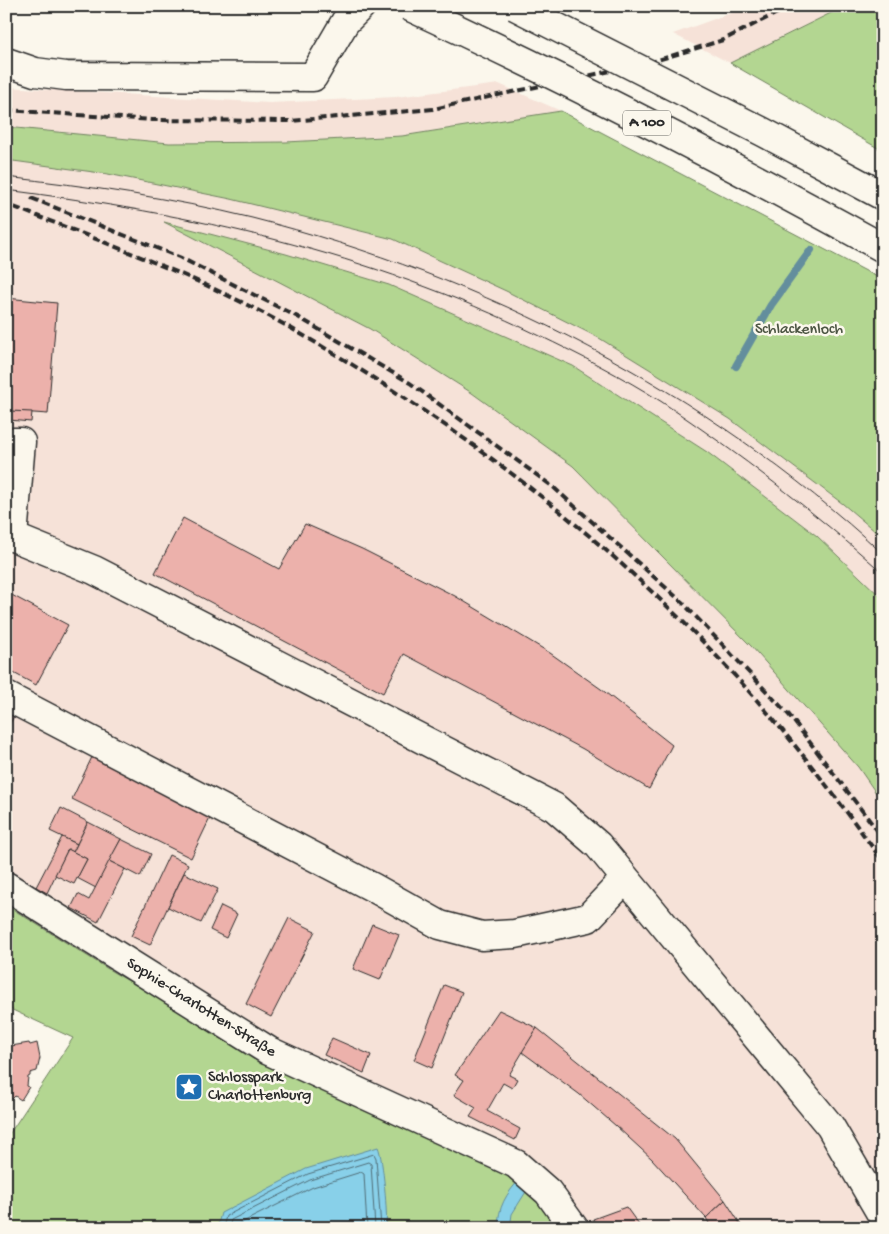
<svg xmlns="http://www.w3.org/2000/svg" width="889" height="1234" font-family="'Gochi Hand',sans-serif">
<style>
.built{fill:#f6e2d8}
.green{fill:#b3d691;stroke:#6f805e}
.water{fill:#88d0e9;stroke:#638e9d}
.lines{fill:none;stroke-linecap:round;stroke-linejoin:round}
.shore{stroke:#506d77;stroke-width:1}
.stream{stroke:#638e9d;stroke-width:8}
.building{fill:#ecb1ab;stroke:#2b2b2b}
.minor-casing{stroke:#2b2b2b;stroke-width:31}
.minor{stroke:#fbf7ec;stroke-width:28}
.tram{stroke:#2b2b2b;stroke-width:1}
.rail{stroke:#2b2b2b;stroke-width:4;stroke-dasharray:8 4;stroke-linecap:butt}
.highway-bridge-casing{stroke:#2b2b2b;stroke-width:31;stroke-linecap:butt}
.highway-bridge{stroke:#fbf7ec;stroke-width:28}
.labels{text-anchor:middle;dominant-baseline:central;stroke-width:5;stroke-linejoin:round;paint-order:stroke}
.shield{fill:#fbf7ec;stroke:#696865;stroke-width:1}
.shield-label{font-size:15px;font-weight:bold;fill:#2b2b2b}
.park-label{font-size:16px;fill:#4d5644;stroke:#fbf7ec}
.street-label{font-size:16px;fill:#2b2b2b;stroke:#fbf7ec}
.poi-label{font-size:16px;fill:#2b2b2b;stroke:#fbf7ec;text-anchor:start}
</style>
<rect width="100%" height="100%" fill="#fbf7ec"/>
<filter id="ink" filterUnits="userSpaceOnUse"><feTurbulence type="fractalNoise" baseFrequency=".02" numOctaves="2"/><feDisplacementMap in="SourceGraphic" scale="10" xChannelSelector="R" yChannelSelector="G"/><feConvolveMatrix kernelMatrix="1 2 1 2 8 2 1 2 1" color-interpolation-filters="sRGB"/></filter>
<g filter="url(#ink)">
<g class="built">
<polygon points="750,6 845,6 730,63 673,34"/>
<polygon points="499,84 561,111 402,136 286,142 169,143 6,127 6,87 270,103 396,97"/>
<polygon points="6,160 108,174 231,199 393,239 506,291 599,338 730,419 843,504 883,538 883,599 817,536 707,452 573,366 286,254 166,223 370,329 472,393 573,466 751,646 858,767 883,803 883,1228 561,1228 113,972 6,905"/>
</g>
<g class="green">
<polygon points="845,6 883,6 883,151 730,63"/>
<polygon points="561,111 883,280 883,538 843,504 730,419 599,338 506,291 393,239 231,199 108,174 6,160 6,127 169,143 286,142 402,136"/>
<polygon points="164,222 286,254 389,285 573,366 707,452 817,536 883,599 883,803 858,767 751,646 573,466 472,393 370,329"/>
<polygon points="6,905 113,972 243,1046 520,1179 561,1228 6,1228 6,1139 73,1038 6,1007"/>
</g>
<g class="water">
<path d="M 378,1147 C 383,1157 388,1218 386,1228 L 217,1228 L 221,1213 L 306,1169 Z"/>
<path d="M 520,1179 L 529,1187 L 512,1214 L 510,1228 L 498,1228 C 498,1207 506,1194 520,1179 Z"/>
</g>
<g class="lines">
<g class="shore">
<polyline points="223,1228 226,1216 308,1174 374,1154 376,1158 381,1228"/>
<polyline points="229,1228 231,1220 310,1180 368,1162 371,1164 375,1228"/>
<polyline points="237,1228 239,1224 313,1187 361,1172 364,1174 367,1228"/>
</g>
<polyline class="stream" points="736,366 771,305 811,250"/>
</g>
<g class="building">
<polygon points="6,298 57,303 48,414 6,411"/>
<polygon points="10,411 32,412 31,422 9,420"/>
<polygon points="183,518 279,569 305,524 362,549 455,596 550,653 601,689 672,745 649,789 583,749 404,654 383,693 155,573"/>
<polygon points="6,592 68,625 36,685 6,669"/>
<polygon points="6,712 14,716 6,731"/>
<polygon points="93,755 212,814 191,858 72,799"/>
<polygon points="61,808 88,822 77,844 50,831"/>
<polygon points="88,822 121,839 96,888 77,878 87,859 73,852"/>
<polygon points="62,837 77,844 73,852 68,849 47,893 36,887"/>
<polygon points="121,839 151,854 140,877 109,861"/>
<polygon points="68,849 87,859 74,884 55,875"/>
<polygon points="169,855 188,864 150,945 131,936"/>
<polygon points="109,861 125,869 98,922 71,908 78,894 89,900"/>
<polygon points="184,873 218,889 201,923 168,907"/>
<polygon points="221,906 237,914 226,938 210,930"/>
<polygon points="289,918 315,931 271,1017 246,1004"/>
<polygon points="372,924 399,935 380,980 353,969"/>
<polygon points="444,985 462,992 432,1068 414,1060"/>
<polygon points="499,1010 537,1028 509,1075 517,1079 512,1088 503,1083 487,1111 520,1129 515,1140 470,1117 476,1108 454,1095 464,1080 455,1075"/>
<polygon points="537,1028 675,1139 725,1200 706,1218 652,1159 616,1126 579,1094 522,1052"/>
<polygon points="332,1038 371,1055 364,1073 324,1055"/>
<polygon points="6,1040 8,1040 11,1046 29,1043 30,1045 37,1043 40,1058 37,1071 30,1073 30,1076 28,1077 27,1086 29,1087 21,1100 15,1096 12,1099 6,1096"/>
<polygon points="725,1200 743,1228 704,1228 709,1223 706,1218"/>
<polygon points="626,1207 639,1225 633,1228 597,1228 593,1219"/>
</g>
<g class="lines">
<defs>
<g id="minor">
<polyline points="6,62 35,72 66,76 313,77 345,22 361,6"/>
<polyline points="6,442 21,442 13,537"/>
<polyline points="6,537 13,537 94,570 554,807 598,845 830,1126 883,1217"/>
<polyline points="6,696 374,888 440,925 482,936 515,934 588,918 625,879"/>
<path id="s1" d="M 6,886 L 269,1051 L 516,1164 L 548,1192 L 574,1228"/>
</g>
</defs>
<use href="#minor" class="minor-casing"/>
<use href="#minor" class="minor"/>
<g class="tram">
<path d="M 6,177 C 88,186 171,198 252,218 C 485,277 705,390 883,554"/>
<path d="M 6,190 C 192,213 369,253 538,335 C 580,355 623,377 662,402 C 740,454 813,511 883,573"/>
</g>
<g class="rail">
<polyline points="6,110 152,120 290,121 433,109 648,63 723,40 791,6"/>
<polyline points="31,198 179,257 298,317 410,383 552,486 682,602 789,715 883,838"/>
<path d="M 14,207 C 108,244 205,279 294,330 C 430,408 560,502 672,611 C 751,687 820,773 883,862"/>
</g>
<defs>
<g id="highway-bridge">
<path d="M 408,6 C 569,80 727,162 883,248"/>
<polyline points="515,6 763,132 883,196"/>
</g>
</defs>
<use href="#highway-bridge" class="highway-bridge-casing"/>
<use href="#highway-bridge" class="highway-bridge"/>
</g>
</g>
<defs>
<symbol id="sight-square" viewBox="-11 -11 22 22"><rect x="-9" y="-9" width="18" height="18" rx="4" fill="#1f6fb2" stroke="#fbf7ec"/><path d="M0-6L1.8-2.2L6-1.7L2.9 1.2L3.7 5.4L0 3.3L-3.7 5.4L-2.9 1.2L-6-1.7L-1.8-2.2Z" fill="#fff"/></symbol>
</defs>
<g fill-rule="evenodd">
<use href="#sight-square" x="173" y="1071" width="32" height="32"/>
</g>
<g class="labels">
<rect class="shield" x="623" y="110.5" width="48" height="25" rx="4"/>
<g class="shield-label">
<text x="647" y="123">A 100</text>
</g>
<g class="park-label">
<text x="799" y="330">Schlackenloch</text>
</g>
<g class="street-label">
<text stroke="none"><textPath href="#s1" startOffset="230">Sophie-Charlotten-Straße</textPath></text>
</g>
<g class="poi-label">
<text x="208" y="1078">Schlosspark<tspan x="208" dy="18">Charlottenburg</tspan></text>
</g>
</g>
<rect width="889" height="1234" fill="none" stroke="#fbf7ec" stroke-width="25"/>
<rect x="12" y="12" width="864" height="1209" fill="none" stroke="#2b2b2b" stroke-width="2" filter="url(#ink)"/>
</svg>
